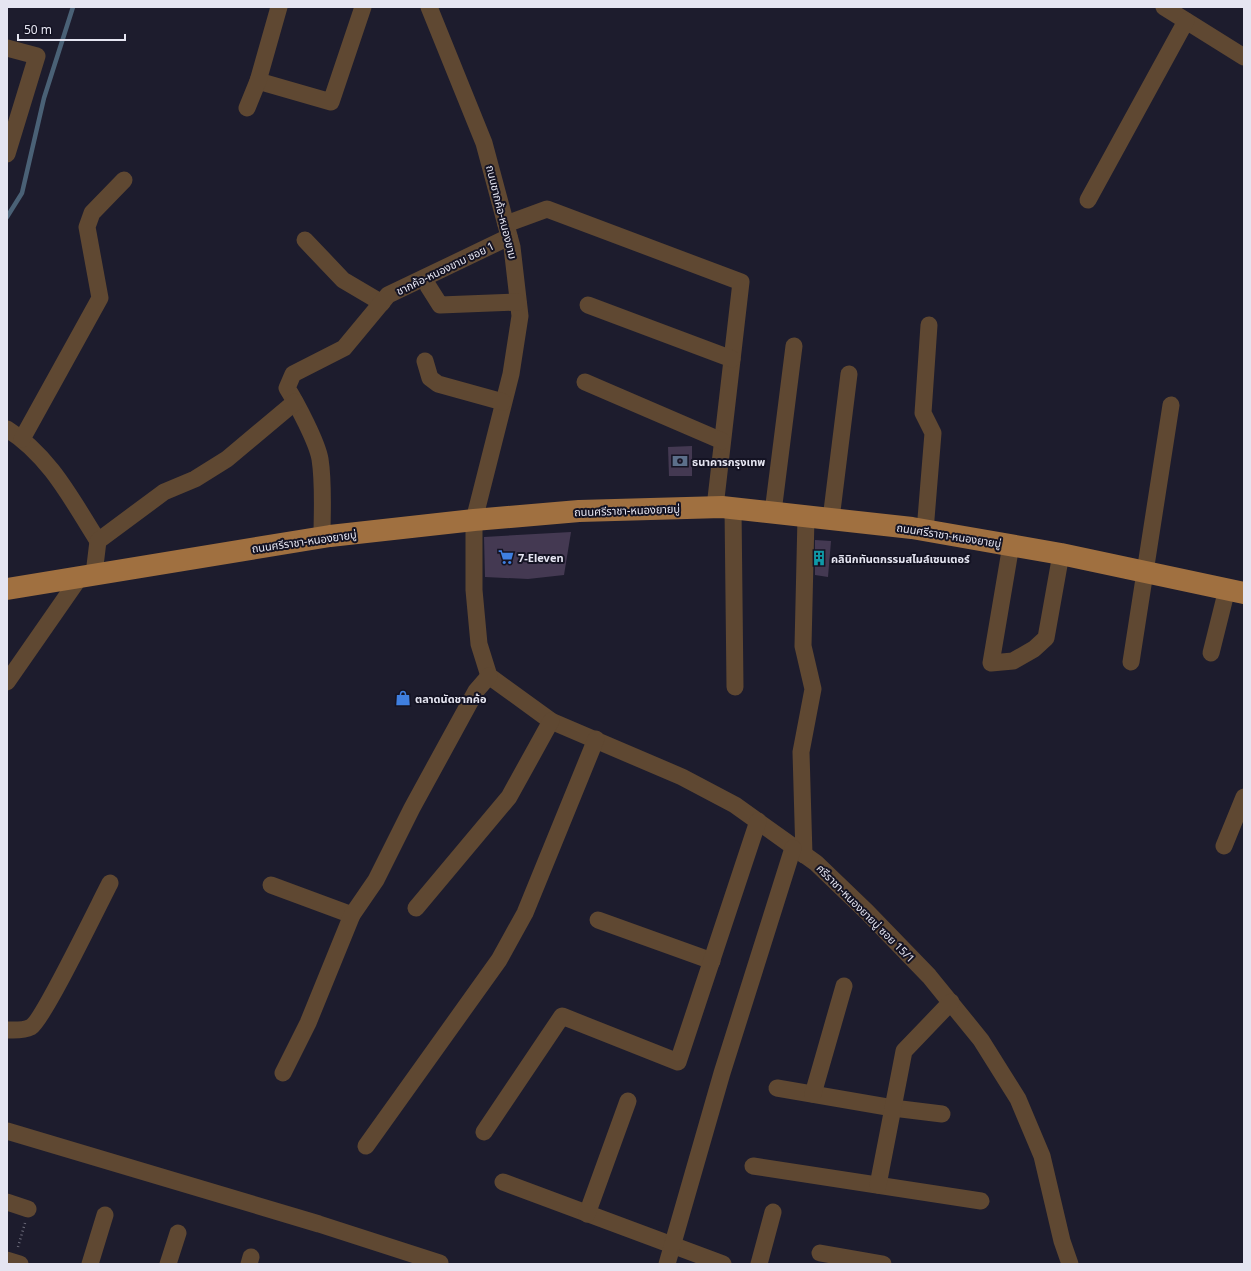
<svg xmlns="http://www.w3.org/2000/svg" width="1251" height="1271" font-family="'Noto Sans','Noto Sans Thai',sans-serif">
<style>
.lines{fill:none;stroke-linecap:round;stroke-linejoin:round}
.stream{stroke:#4a6176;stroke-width:4.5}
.building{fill:#443952}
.path{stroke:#6c6b7a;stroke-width:2.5;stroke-dasharray:1 3;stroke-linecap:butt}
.minor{stroke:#5f4832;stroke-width:17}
.major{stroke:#a07040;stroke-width:22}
.labels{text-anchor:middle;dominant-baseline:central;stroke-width:4;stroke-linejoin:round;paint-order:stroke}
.street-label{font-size:11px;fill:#e5e5f1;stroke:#141323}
.poi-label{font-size:11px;font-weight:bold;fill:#e5e5f1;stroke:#141323;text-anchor:start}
</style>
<rect width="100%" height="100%" fill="#1d1c2d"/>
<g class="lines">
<polyline class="stream" points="7,217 22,193 44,98 73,7"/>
</g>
<g class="building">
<polygon points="692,446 692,476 669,476 668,447"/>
<polygon points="571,532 564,575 528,579 485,577 484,537"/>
<polygon points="815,540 831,541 828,577 815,575"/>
</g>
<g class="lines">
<polyline class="path" points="18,1247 25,1223"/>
<g class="minor">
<polyline points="429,7 484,143 512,247 520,316 511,374 474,520 474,590 479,644 489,676 551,721 682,777 735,805 816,863 867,912 929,976 981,1040 1018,1099 1042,1156 1062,1241 1070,1264"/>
<polyline points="1164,7 1244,57"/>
<polyline points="7,48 37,56 7,154"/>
<polyline points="258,81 331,102 363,7"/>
<polyline points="247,108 258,81 279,7"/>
<polyline points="1088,200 1186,21"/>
<polyline points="506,224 547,209 741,282 715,507"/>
<polyline points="305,240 343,280 382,303"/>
<polyline points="428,286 440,305 518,302"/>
<polyline points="588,305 732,359"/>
<polyline points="425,361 430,378 438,384 503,402"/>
<polyline points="585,382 722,441"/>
<path d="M 7,429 C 49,455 72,500 98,541"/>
<polyline points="22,439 100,298 87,227 92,213 124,180"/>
<polyline points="733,508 735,687"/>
<polyline points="773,512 794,346"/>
<polyline points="831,519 849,374"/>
<polyline points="925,531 933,433 923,413 929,325"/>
<path d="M 322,537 C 322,511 324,485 320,459 C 317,442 297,404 287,388 L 293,374 L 344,348 L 388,295 L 509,237"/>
<polyline points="1011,545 991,663 1013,661 1034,649 1046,638 1061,554"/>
<polyline points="94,574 98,541 164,492 195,479 227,459 295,402"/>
<polyline points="1211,653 1227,589"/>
<polyline points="1131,662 1171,405"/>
<polyline points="7,682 80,577"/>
<polyline points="1224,846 1244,797"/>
<polyline points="804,855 801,752 813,689 803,646 806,517"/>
<polyline points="271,885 352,915"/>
<polyline points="416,908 509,797 551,721"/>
<polyline points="598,920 712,961"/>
<path d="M 7,1030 C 15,1030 23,1031 31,1027 C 43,1020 99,904 110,883"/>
<polyline points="283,1073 308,1023 352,915 376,880 412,808 476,691 489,676"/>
<polyline points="777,1088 893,1108 942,1114"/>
<polyline points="813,1094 844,986"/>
<polyline points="7,1131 319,1224 440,1263"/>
<polyline points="484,1132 562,1016 678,1062 758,821"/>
<polyline points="366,1146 499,960 525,913 596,739"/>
<polyline points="753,1166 981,1201"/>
<polyline points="503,1182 723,1264"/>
<polyline points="878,1185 904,1051 951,1002"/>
<polyline points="7,1202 28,1209"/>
<polyline points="587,1214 628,1101"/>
<polyline points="820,1253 883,1264"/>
<polyline points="7,1260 20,1264"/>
<polyline points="90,1264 105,1215"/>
<polyline points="168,1264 178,1233"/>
<polyline points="249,1264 251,1257"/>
<polyline points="667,1264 722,1073 793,848"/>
<polyline points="759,1264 773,1212"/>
</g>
<polyline class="major" points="7,589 330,536 474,520 579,511 722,507 912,528 1061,554 1244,593"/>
</g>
<defs>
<symbol id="bank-bare" viewBox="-9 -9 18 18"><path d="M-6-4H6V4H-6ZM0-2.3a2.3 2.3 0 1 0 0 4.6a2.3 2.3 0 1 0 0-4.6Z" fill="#5c6f8a" stroke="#141323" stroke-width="2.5" paint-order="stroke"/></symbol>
<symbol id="supermarket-bare" viewBox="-9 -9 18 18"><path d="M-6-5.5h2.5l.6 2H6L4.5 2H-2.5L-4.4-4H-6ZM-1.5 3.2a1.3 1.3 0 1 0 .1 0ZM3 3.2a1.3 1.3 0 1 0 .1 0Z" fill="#3f7fe0" stroke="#141323" stroke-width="2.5" paint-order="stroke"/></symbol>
<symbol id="building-bare" viewBox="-9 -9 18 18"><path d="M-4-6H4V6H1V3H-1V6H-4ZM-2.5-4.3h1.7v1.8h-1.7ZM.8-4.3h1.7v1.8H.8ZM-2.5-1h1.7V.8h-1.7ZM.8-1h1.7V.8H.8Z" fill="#0f9aa8" stroke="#141323" stroke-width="2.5" paint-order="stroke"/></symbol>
<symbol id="shop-bare" viewBox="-9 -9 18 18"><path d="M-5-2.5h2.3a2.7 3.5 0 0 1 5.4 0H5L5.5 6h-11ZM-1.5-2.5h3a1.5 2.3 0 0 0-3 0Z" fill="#3f7fe0" stroke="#141323" stroke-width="2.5" paint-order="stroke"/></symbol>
</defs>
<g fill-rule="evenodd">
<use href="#bank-bare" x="669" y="450" width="22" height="22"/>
<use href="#supermarket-bare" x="495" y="546" width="22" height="22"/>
<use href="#building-bare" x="808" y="547" width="22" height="22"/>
<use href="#shop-bare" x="392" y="687" width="22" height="22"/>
</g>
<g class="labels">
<g class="street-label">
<text transform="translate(502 212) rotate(76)">ถนนชากค้อ-หนองขาม</text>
<text transform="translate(445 268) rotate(-26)">ชากค้อ-หนองขาม ซอย 1</text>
<text transform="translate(627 510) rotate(-2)">ถนนศรีราชา-หนองยายบู่</text>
<text transform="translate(949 535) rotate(9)">ถนนศรีราชา-หนองยายบู่</text>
<text transform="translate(304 541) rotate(-8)">ถนนศรีราชา-หนองยายบู่</text>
<text transform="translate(866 913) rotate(45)">ศรีราชา-หนองยายบู่ ซอย 15/1</text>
</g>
<g class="poi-label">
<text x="692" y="461">ธนาคารกรุงเทพ</text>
<text x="518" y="557">7-Eleven</text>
<text x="831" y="558">คลินิกทันตกรรมสไมล์เซนเตอร์</text>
<text x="415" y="698">ตลาดนัดชากค้อ</text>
</g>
</g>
<rect width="1251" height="1271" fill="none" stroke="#e5e5f1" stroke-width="16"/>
<path d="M18 34v6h107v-6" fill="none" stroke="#e5e5f1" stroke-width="2"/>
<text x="24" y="34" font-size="12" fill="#e5e5f1" stroke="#141323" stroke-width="3" paint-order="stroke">50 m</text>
</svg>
